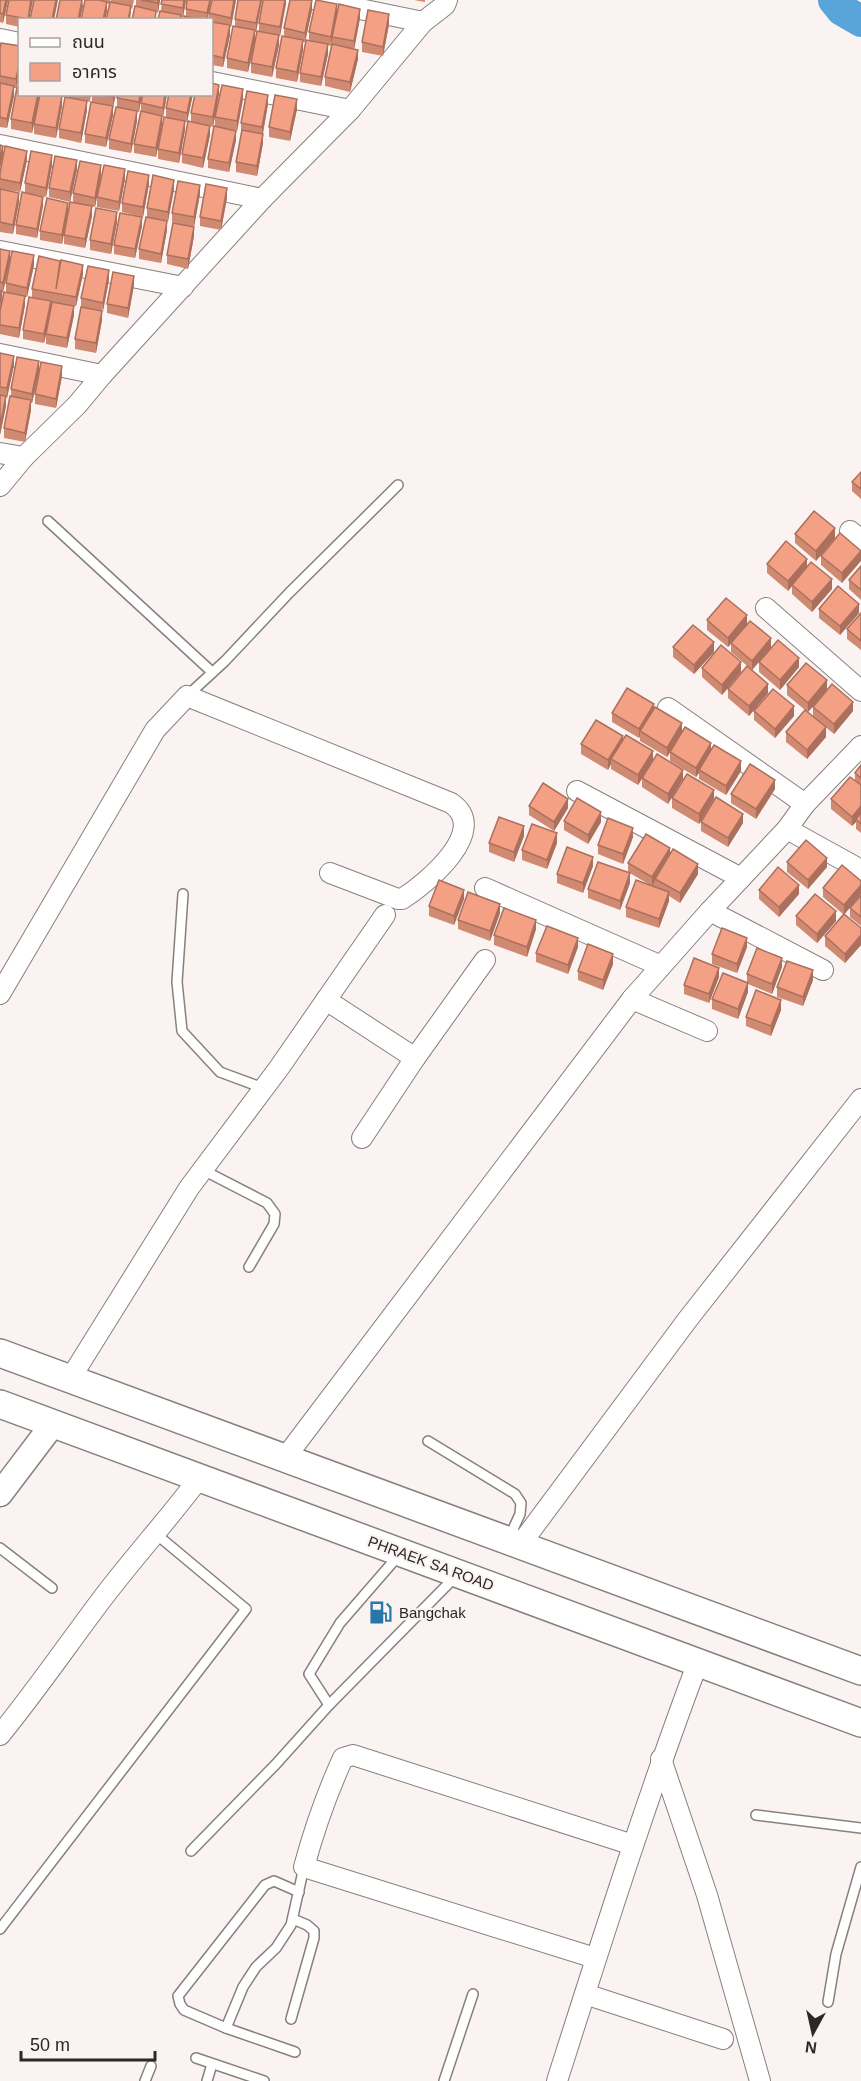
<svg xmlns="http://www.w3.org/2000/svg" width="861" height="2081" font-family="Arial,'Noto Sans Thai',sans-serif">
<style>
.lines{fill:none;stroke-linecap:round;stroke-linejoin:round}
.river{stroke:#59a4d8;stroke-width:32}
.service-casing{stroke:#87807e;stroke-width:12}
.minor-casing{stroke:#87807e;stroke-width:22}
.tertiary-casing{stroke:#87807e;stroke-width:27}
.secondary-casing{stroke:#87807e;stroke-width:30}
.service{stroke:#fff;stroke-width:9}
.minor{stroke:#fff;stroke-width:20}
.tertiary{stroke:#fff;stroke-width:24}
.secondary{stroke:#fff;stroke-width:27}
.wall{fill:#d18a72}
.shaded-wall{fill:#aa705d}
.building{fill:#f3a085;stroke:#aa705d;stroke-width:1.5}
.labels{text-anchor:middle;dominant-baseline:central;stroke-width:4.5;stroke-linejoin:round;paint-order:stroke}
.street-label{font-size:15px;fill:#2b2827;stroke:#fbf3f1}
.poi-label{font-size:15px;fill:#2b2827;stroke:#fbf3f1;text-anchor:start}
</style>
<rect width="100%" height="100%" fill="#fbf3f1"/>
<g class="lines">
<polyline class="river" points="834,0 842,10 861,21"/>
<defs>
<g id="service">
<polyline points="48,521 212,672"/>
<polyline points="187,696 225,661 289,593 398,485"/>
<polyline points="183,894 177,982 182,1031 220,1072 263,1088"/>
<polyline points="203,1170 267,1203 275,1214 274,1224 249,1267"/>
<polyline points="428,1441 515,1494 521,1503 520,1514 509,1538"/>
<polyline points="0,1548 52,1588"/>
<polyline points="329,1705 309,1674 340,1623 399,1555"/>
<polyline points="756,1815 861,1828"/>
<polyline points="191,1851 276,1764 329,1705 455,1577"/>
<polyline points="0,1929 246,1609 156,1534"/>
<polyline points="828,2002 836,1954 861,1867"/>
<polyline points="291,2019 314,1938 314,1931 307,1925 293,1919"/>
<polyline points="226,2028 243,1987 256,1967 276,1948 291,1925 304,1867"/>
<polyline points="295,2052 226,2028 184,2010 180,2004 178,1996 265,1885 274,1881 299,1892"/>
<polyline points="196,2058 264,2081"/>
<polyline points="145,2081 151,2066"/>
<polyline points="207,2081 212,2064"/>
<polyline points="444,2081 473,1994"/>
</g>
<g id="minor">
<polyline points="316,0 423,22"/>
<polyline points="0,39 20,43"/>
<polyline points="212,82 350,110"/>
<polyline points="0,145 262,199"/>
<polyline points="0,251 183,287"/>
<polyline points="0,354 102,375"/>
<polyline points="0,453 24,457"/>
<polyline points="0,486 24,457 77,405 102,375 262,199 350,110 423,22 445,5 447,0"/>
<polyline points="850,531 861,540"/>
<polyline points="766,608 861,691"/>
<polyline points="668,708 805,804"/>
<polyline points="577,791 741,878"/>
<polyline points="787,829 861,870"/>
<polyline points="485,888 661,966"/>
<polyline points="710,911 823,970"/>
<path d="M 0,994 L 155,730 L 187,696 L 451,803 C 491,830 427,883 402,899 L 398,899 L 330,873"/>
<polyline points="632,999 707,1031"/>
<polyline points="326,1000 415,1058 485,960"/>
<polyline points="362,1138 415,1058"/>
<polyline points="70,1379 189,1188 279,1068 385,915"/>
<polyline points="285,1458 632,999 710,911 787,829 805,804 861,746"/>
<polyline points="520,1545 688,1319 861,1099"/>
<path d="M 0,1735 C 35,1692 66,1647 99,1603 C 131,1560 168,1520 200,1477"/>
<polyline points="661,1759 707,1895 760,2081"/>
<path d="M 595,1958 L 304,1867 C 314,1830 327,1793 343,1758 L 353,1755 L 633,1845"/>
<polyline points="585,1994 723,2039"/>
<path d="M 557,2081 C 602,1940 646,1800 698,1662"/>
</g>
<polyline id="tertiary" points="0,1494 53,1424"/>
<g id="secondary">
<polyline points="0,1353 861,1671"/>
<polyline points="0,1404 861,1723"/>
</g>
</defs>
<use href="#service" class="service-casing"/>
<use href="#minor" class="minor-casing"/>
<use href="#tertiary" class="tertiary-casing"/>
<use href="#secondary" class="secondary-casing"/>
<use href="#service" class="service"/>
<use href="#minor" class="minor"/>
<use href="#tertiary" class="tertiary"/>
<use href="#secondary" class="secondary"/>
</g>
<g class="wall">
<polygon points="0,0 8,0 3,23 0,22"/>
<polygon points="85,0 110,0 111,2 111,0 134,0 132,9 131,8 130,20 106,20 109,4 107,3 107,11 105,20 81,20"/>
<polygon points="136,0 160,0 158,13 156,12 156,20 136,7"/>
<polygon points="162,0 186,0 183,17 181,17 181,20 161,11"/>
<polygon points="211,0 208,20 184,20 186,16 186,9"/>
<polygon points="236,0 231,27 230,27 230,35 223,67 212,65 212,20 209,20 209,13"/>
<polygon points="238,0 262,0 256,32 255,32 255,40 248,72 227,68 227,58 235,26 235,19"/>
<polygon points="286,0 280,36 279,36 279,45 272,77 251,73 251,63 259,31 259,23"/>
<polygon points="414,0 425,0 425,2"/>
<polygon points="312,10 305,42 303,42 303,50 297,82 276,78 276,68 284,36 284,28"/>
<polygon points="337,13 360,18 354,49 358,59 350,92 325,86 325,77 332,44 332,37 331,46 328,45 328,54 321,86 300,82 300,73 309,41 309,32"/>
<polygon points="6,15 29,20 20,20 20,27 6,24"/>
<polygon points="389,24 383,56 362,52 362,42"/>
<polygon points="20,46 20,71 16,88 14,88 14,96 7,128 0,127 0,48"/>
<polygon points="20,76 20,94 39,94 39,101 32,133 11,129 11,119 19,87"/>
<polygon points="40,94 65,94 64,97 62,96 62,106 56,138 34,134 34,124"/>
<polygon points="69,94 91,94 90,102 87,101 87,110 81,143 59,138 59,129"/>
<polygon points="92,94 116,94 113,107 113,115 106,147 85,143 85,134 92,102"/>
<polygon points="142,94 139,112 137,112 137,121 131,153 109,149 109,139 117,107 117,98"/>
<polygon points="143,94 167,94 163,117 162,117 162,125 156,157 134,153 134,144 141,112 141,103"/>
<polygon points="193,94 187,122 185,122 185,130 179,163 158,159 158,149 166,117 166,108"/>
<polygon points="219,94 213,127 210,126 210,135 203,168 182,163 182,154 191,122 191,113"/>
<polygon points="243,99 237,131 215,127 215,117"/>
<polygon points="268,104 263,134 263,143 257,176 236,172 236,162 242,133 241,133 241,123"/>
<polygon points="297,109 290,141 269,137 269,127"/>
<polygon points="236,140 229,172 208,168 208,159"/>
<polygon points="27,160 20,192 0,189 0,173"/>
<polygon points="52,165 46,197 25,193 25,183"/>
<polygon points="77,169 70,202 49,197 49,188"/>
<polygon points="101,175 95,207 73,203 73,193"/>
<polygon points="125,179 119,211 97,207 97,197"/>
<polygon points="149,184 143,217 122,212 122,203"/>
<polygon points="0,189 19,202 13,234 0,232"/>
<polygon points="174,189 168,221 167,221 167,230 161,263 139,259 139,249 147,217 147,208"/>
<polygon points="200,194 194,226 194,236 188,269 167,264 167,255 179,224 172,222 172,213"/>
<polygon points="227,198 221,230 200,226 200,217"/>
<polygon points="43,206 37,238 16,234 16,225"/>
<polygon points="68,212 62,244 40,240 40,231"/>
<polygon points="92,216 85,248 64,244 64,235"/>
<polygon points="117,222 111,254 90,250 90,240"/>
<polygon points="142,226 135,258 114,254 114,245"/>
<polygon points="0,249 10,260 3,292 2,292 2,299 6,292 6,283 34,265 27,297 25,297 25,305 19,338 0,334"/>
<polygon points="60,268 83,274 76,306 74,306 74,315 67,348 46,344 46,335 44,343 23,339 23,330 32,298 32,289"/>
<polygon points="109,280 102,312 102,320 96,353 75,349 75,339 81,307 81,298"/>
<polygon points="134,285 128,318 107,313 107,304"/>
<polygon points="0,353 14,365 7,398 6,397 6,406 0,435"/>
<polygon points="39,371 32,403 31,403 31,410 25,442 4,438 4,428 11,396 11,389"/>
<polygon points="62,376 56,408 35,404 35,394"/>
<polygon points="861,472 861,499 852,491 852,482"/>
<polygon points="795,534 835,538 816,561 795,543"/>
<polygon points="861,551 842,583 821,565 821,556"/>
<polygon points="767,564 807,567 832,589 812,612 792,594 792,586 788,591 767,573"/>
<polygon points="861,566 861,600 849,589 849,580"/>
<polygon points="819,609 859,613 840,635 819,618"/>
<polygon points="861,613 861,650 847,639 847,629"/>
<polygon points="707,620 747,624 771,648 752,670 731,652 731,644 728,647 707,630"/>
<polygon points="673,647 714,652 694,674 673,657"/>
<polygon points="759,662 799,667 780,690 759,672"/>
<polygon points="702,668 741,672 722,695 702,677"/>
<polygon points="787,685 827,690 808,712 813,716 813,707 853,711 834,734 823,725 826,737 807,759 786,742 786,732 805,710 787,695"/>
<polygon points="728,689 768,693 749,716 728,698"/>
<polygon points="654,710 682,731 711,750 741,771 726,795 699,779 699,773 696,777 670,761 670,753 667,757 640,741 640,736 639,738 612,722 612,713"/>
<polygon points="754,711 794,716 775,738 754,720"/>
<polygon points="623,741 653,760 683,770 668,804 642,787 642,779 638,785 611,769 611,764 608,770 581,754 581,744"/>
<polygon points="861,765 861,833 856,829 856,822 852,826 831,809 831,799 855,780 855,773"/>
<polygon points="775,789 756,819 731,803 731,794"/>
<polygon points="672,798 714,799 699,824 672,808"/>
<polygon points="529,806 568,808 554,831 529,815"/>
<polygon points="564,821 601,822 588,844 564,830"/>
<polygon points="701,822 743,823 728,847 701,831"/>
<polygon points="524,836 514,862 489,852 489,843"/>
<polygon points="633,837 623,864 598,854 598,845"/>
<polygon points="557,843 547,869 522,860 522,850"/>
<polygon points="670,855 698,874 680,903 669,896 669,901 659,928 626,917 626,907 650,885 628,872 628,863"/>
<polygon points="787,862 827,867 808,889 787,872"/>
<polygon points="593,866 583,893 557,883 557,874"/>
<polygon points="861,881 844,914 861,928 861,945 845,963 825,946 825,936 843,914 823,897 823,888"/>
<polygon points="630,883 620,910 588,898 588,889"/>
<polygon points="759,890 799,894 779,917 759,899"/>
<polygon points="861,895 861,926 850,917 850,908"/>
<polygon points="464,899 454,925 429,916 429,906"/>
<polygon points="500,913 490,941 458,929 458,920"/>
<polygon points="796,916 836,921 817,943 796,925"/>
<polygon points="536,929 527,957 494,945 494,935"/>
<polygon points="578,947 568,974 536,962 536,953"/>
<polygon points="747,947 737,973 712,964 712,954"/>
<polygon points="613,964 603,990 578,980 578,971"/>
<polygon points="782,967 772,994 748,984 748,992 738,1019 712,1009 712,999 747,982 747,974"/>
<polygon points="719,977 709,1003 684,994 684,985"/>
<polygon points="813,980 803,1006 777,997 777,987"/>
<polygon points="781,1010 771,1036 746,1026 746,1017"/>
</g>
<g class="shaded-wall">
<polygon points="6,0 8,0 3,23 3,14"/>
<polygon points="31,0 33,0 29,20 28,20"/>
<polygon points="56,0 58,0 54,20 52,20"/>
<polygon points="82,0 83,6 80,20 78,20"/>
<polygon points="158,0 160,0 158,13"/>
<polygon points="184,0 186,0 183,17 183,8"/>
<polygon points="210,0 211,0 207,20 207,13"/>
<polygon points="234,0 236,0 231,27 231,18"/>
<polygon points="261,0 262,0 256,32 256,23"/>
<polygon points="285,0 286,0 286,4 280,36 280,27"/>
<polygon points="312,0 312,10 305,42 305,33"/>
<polygon points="107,2 107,11 105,20 103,20"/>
<polygon points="337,4 337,14 331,46 331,37"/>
<polygon points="131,6 130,20 128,20"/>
<polygon points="360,9 360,18 354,50 354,41"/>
<polygon points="389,14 389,24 383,56 383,47"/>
<polygon points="230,25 230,35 223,67 223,58"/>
<polygon points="255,30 255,40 248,72 248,63"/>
<polygon points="279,35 279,45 272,77 272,67"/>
<polygon points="303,40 303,50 297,82 297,72"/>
<polygon points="328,44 328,54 321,86 321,77"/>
<polygon points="358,50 358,59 350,92 350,82"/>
<polygon points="20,61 20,71 16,88 16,79"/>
<polygon points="219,85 219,94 213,127 213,117"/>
<polygon points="14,86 14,96 7,128 7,119"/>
<polygon points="243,89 243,99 237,131 237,121"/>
<polygon points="38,94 39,101 32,133 32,123"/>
<polygon points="114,94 116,94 113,107 113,97"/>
<polygon points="140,94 142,94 139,112 139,102"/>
<polygon points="165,94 167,94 163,117 163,108"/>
<polygon points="191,94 193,94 187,122 187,113"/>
<polygon points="268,95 268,104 262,137 262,127"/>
<polygon points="62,96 62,106 56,138 56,128"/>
<polygon points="297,99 297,109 290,141 290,132"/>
<polygon points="87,101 87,110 81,143 81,133"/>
<polygon points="113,106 113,115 106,147 106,138"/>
<polygon points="137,111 137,121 131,153 131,144"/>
<polygon points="162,116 162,125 156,157 156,148"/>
<polygon points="185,121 185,130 179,163 179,153"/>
<polygon points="210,126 210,135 203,168 203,158"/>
<polygon points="236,131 236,140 229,172 229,163"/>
<polygon points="263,134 263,143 257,176 257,166"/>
<polygon points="3,146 3,155 0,169 0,160"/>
<polygon points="27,151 27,160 20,192 20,183"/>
<polygon points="52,155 52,165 46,197 46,188"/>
<polygon points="77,160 77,169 70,202 70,192"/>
<polygon points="101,165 101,175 95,207 95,198"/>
<polygon points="125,169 125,179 119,211 119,202"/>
<polygon points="149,175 149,184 143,217 143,207"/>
<polygon points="174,180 174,189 168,221 168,212"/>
<polygon points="200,185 200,194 194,227 194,217"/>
<polygon points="227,188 227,198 221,230 221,221"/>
<polygon points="19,193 19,202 13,234 13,225"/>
<polygon points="43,197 43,206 37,238 37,229"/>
<polygon points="68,203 68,212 62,244 62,235"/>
<polygon points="92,206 92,216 85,248 85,239"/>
<polygon points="117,212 117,222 111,254 111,244"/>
<polygon points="142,217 142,226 135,258 135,249"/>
<polygon points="167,221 167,230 161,263 161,254"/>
<polygon points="194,227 194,236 188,269 188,259"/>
<polygon points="10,251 10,260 3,292 3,283"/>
<polygon points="34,255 34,265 27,297 27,288"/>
<polygon points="83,265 83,274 76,306 76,297"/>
<polygon points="109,270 109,280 103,312 103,303"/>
<polygon points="134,276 134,285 128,318 128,308"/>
<polygon points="25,296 25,305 19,338 19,328"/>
<polygon points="51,301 51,311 44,343 44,334"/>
<polygon points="74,306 74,315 67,348 67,338"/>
<polygon points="102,311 102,320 96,353 96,343"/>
<polygon points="14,356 14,365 7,398 7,388"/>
<polygon points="39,361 39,371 32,403 32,394"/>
<polygon points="62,366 62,376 56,408 56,399"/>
<polygon points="6,396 6,406 0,435 0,426"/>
<polygon points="31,400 31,410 25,442 25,433"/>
<polygon points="835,528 835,538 816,561 816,551"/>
<polygon points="861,551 861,561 842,583 842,573"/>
<polygon points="807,559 807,568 788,591 788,581"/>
<polygon points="832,579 832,589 812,612 812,602"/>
<polygon points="859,604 859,613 840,635 840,626"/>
<polygon points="747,615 747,625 728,647 728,638"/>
<polygon points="771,638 771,648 752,670 752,661"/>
<polygon points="714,642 714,652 694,674 694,665"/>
<polygon points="799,658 799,667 780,690 780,680"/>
<polygon points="741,662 741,672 722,695 722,685"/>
<polygon points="827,680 827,690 808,712 808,703"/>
<polygon points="768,684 768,693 749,716 749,706"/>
<polygon points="853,702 853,711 834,734 834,724"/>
<polygon points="654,704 654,714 640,731 640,736 639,738 639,729"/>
<polygon points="794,706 794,716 775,738 775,729"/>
<polygon points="682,723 682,732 667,757 667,748"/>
<polygon points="826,727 826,737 807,759 807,750"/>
<polygon points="623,736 623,745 611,759 611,764 608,770 608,760"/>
<polygon points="711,743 711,753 699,770 699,773 696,777 696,768"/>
<polygon points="653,751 653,760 638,785 638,775"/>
<polygon points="741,761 741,771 726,795 726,786"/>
<polygon points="683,770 683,779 668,804 668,794"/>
<polygon points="775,780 775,789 756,819 756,809"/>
<polygon points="714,790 714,799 699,824 699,814"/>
<polygon points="568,799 568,808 554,831 554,822"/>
<polygon points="861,806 861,816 856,819 856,822 852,826 852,817"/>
<polygon points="601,812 601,822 588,844 588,835"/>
<polygon points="743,814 743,823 728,847 728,838"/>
<polygon points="524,826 524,836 514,862 514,852"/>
<polygon points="633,828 633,837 623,864 623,854"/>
<polygon points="557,833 557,843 547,869 547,860"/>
<polygon points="670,848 670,857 655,879 655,881 652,886 652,877"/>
<polygon points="593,857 593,866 583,893 583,883"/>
<polygon points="827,858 827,867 808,889 808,880"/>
<polygon points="698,864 698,874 680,903 680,893"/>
<polygon points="630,873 630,883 620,910 620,901"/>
<polygon points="799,885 799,894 779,917 779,907"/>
<polygon points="861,885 861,894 844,915 844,905"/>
<polygon points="464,890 464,899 454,925 454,916"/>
<polygon points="669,892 669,901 659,928 659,919"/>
<polygon points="500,904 500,913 490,941 490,931"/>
<polygon points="836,911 836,921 817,943 817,934"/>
<polygon points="536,920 536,929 527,957 527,947"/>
<polygon points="861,935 861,945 845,963 845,954"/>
<polygon points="578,938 578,947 568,974 568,965"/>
<polygon points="747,938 747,947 737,973 737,964"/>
<polygon points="613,954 613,964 603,990 603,980"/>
<polygon points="782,958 782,967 772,994 772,984"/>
<polygon points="719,968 719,977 709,1003 709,994"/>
<polygon points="813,970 813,980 803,1006 803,997"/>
<polygon points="748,983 748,992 738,1019 738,1009"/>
<polygon points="781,1000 781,1010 771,1036 771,1026"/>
</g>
<g class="building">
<polygon points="0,0 6,0 3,14 0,13"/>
<polygon points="9,0 31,0 28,19 6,15"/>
<polygon points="34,0 56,0 52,20 30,19"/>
<polygon points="60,0 82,0 78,20 56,20"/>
<polygon points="85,0 99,0 107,2 103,20 81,20"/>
<polygon points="141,0 158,0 158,3"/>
<polygon points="162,0 184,0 183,8 161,4"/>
<polygon points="187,0 210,0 207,13 186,9"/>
<polygon points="212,0 234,0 231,18 209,13"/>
<polygon points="238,0 261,0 256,23 235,19"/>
<polygon points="263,0 285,0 280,27 259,23"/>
<polygon points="290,0 312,0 305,33 284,28"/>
<polygon points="316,0 337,4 331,37 309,32"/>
<polygon points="110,2 131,6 128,20 106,20"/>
<polygon points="339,4 360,9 354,41 332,37"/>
<polygon points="135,6 156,11 155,20 132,20"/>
<polygon points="368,10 389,14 383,47 362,42"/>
<polygon points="160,11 181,15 180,20 158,20"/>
<polygon points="184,16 201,20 184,20"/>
<polygon points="212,22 230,25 223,58 212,55"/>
<polygon points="233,26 255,30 248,63 227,58"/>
<polygon points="257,31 279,35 272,67 251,63"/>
<polygon points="282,36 303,40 297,72 276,68"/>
<polygon points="306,40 328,44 321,77 300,73"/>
<polygon points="1,43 20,46 20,61 16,79 0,76 0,48"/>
<polygon points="332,44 358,50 350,82 325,77"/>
<polygon points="0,83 14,86 7,119 0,117"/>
<polygon points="212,83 219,85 213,117 191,113 195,94 212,94"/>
<polygon points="222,85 243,89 237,121 215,117"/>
<polygon points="17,87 20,87 20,94 38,94 32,123 11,119"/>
<polygon points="247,91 268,95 262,127 241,123"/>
<polygon points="40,94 54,94 62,96 56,128 34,124"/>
<polygon points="98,94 114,94 113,97"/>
<polygon points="118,94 140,94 139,102 117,98"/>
<polygon points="143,94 165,94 163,108 141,103"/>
<polygon points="169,94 191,94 187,113 166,108"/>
<polygon points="275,95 297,99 290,132 269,127"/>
<polygon points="65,97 87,101 81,133 59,129"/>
<polygon points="91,102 113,106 106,138 85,134"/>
<polygon points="116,107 137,111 131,144 109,139"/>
<polygon points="141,111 162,116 156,148 134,144"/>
<polygon points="164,117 185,121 179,153 158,149"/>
<polygon points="188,121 210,126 203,158 182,154"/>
<polygon points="214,126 236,131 229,163 208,159"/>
<polygon points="242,130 263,134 257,166 236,162"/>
<polygon points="0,145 3,146 0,160"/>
<polygon points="5,146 27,151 20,183 0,179 0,173"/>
<polygon points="31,151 52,155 46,188 25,183"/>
<polygon points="55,156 77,160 70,192 49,188"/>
<polygon points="80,161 101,165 95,198 73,193"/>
<polygon points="104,165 125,169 119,202 97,197"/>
<polygon points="128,171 149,175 143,207 122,203"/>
<polygon points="153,175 174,180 168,212 147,208"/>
<polygon points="178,181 200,185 194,217 172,213"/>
<polygon points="206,184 227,188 221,221 200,217"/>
<polygon points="0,189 19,193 13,225 0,222"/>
<polygon points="22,192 43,197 37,229 16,225"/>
<polygon points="47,198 68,203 62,235 40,231"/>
<polygon points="70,202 92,206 85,239 64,235"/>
<polygon points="96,208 117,212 111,244 90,240"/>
<polygon points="120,213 142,217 135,249 114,245"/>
<polygon points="146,217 167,221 161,254 139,249"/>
<polygon points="173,223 194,227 188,259 167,255"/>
<polygon points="0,249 10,251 3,283 0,282"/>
<polygon points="12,251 34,255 27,288 6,283"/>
<polygon points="39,256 60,261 56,289 61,260 83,265 76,297 32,289"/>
<polygon points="88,266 109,270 103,303 81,298"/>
<polygon points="113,272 134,276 128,308 107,304"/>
<polygon points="0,291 2,291 0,303"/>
<polygon points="4,292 25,296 19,328 0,325 0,311"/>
<polygon points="29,297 51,301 44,334 23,330"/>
<polygon points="52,302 74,306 67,338 46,334"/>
<polygon points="81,307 102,311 96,343 75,339"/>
<polygon points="0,353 14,356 7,388 0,387"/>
<polygon points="17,357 39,361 32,394 11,389"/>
<polygon points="41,362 62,366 56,399 35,394"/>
<polygon points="0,395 6,396 0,426"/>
<polygon points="10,396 31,400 25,433 4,428"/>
<polygon points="861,472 861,489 852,482"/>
<polygon points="814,511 835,528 816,551 795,534"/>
<polygon points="840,533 861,551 842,573 821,556"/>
<polygon points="786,541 807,559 788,581 767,564"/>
<polygon points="811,562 832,579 812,602 792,585"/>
<polygon points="861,566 861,590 849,580"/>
<polygon points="838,586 859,604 840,626 819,609"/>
<polygon points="726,598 747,615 728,638 707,620"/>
<polygon points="861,613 861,641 847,629"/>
<polygon points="750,621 771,638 752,661 731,643"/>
<polygon points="693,625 714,642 694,665 673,647"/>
<polygon points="778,640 799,658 780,680 759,662"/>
<polygon points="721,645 741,662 722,685 702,668"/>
<polygon points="806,663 827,680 808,703 787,685"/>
<polygon points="747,666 768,684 749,706 728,689"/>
<polygon points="832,684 853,702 834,724 813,707"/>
<polygon points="627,688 654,704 639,729 612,713"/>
<polygon points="773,689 794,706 775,729 754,711"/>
<polygon points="655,707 682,723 667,748 640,731"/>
<polygon points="805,710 826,727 807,750 786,732"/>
<polygon points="596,720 623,736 608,760 581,744"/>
<polygon points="685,727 711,743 696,768 670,752"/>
<polygon points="626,735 653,751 638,775 611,759"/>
<polygon points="714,745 741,761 726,786 699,770"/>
<polygon points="657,754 683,770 668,794 642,778"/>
<polygon points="750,764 775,780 756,809 731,794"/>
<polygon points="861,765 861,778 855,773"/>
<polygon points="687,774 714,790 699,814 672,798"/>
<polygon points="850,777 861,785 861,806 852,817 831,799"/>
<polygon points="543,783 568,799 554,822 529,806"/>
<polygon points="716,797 743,814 728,838 701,822"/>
<polygon points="577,798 601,812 588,835 564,821"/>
<polygon points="861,813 861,824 856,819"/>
<polygon points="499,817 524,826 514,852 489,843"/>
<polygon points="608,818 633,828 623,854 598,845"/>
<polygon points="532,824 557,833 547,860 522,850"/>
<polygon points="646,834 670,848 652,877 628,863"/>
<polygon points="806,840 827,858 808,880 787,862"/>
<polygon points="567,847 593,857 583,883 557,874"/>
<polygon points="673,849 698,864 680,893 655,879"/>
<polygon points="598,862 630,873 620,901 588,889"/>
<polygon points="842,865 861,881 861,885 844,905 823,888"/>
<polygon points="778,867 799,885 779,907 759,890"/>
<polygon points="439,880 464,890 454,916 429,906"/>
<polygon points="636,880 669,892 659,919 626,907"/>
<polygon points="468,892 500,904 490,931 458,920"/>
<polygon points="815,894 836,911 817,934 796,916"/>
<polygon points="861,895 861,917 850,908"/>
<polygon points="504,908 536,920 527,947 494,935"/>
<polygon points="844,914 861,928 861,935 845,954 825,936"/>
<polygon points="547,926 578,938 568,965 536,953"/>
<polygon points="722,928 747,938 737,964 712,954"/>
<polygon points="588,944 613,954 603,980 578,971"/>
<polygon points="757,948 782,958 772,984 747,974"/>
<polygon points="694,958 719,968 709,994 684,985"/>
<polygon points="787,961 813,970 803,997 777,987"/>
<polygon points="723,973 748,983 738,1009 712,999"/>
<polygon points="756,990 781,1000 771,1026 746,1017"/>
</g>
<defs>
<symbol id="fuel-bare" viewBox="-9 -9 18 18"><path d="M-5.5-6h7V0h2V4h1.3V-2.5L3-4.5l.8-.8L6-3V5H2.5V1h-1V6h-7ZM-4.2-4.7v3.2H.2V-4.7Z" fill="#2877a9" stroke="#fbf3f1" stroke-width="2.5" paint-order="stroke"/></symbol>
</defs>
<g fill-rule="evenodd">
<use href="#fuel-bare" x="364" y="1596" width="33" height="33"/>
</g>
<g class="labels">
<g class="street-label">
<text transform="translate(431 1563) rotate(20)">PHRAEK SA ROAD</text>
</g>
<g class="poi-label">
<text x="399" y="1612">Bangchak</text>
</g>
</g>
<rect x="18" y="18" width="195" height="78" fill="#fbf3f1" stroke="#a8a2a0" stroke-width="1.5"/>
<rect x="30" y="38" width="30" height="9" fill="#ffffff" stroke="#a8a2a0" stroke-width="1.5"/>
<text x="72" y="48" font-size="18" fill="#2b2827">ถนน</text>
<rect x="30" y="63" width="30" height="18" fill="#f3a085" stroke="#a8a2a0" stroke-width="1.5"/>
<text x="72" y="78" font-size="18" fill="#2b2827">อาคาร</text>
<g transform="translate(813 2033) rotate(188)" stroke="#fbf3f1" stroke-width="4.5" paint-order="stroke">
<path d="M0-4.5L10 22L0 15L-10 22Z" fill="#2b2827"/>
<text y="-9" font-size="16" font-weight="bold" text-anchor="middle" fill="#2b2827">N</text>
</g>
<path d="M21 2051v9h134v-9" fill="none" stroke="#2b2827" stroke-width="3"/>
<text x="30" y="2051" font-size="18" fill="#2b2827" stroke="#fbf3f1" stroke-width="4.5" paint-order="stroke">50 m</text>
</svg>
